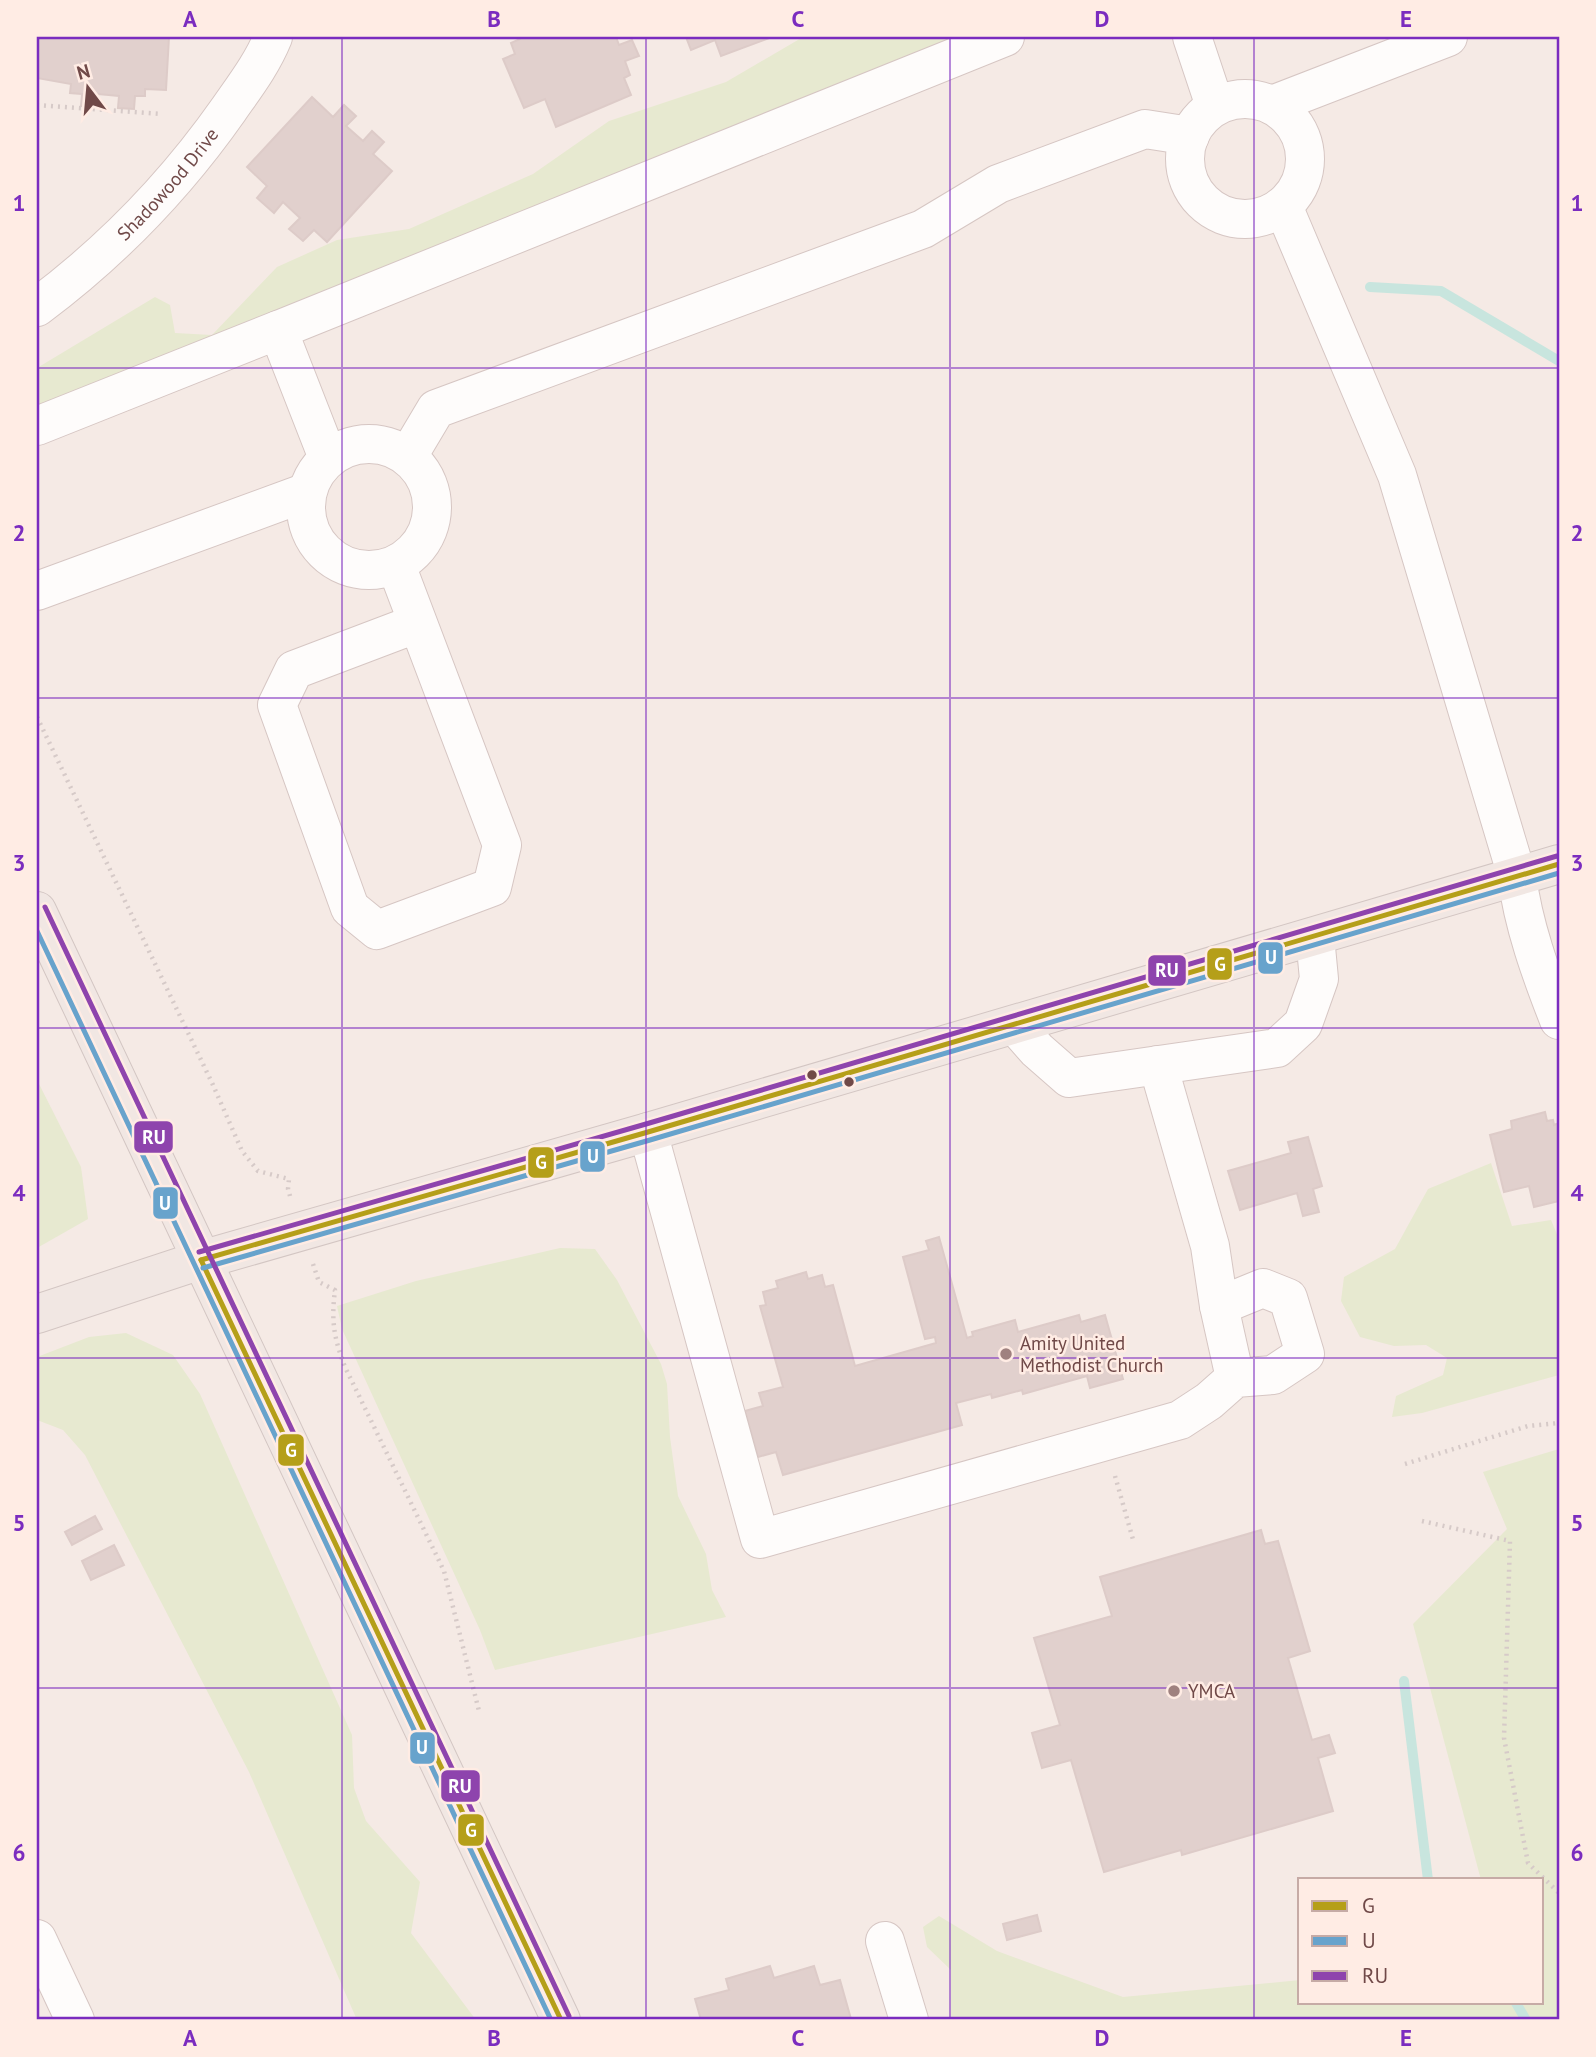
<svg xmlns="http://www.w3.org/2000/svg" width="1596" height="2057" font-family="'PT Sans',sans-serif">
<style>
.green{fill:#e7e9d0}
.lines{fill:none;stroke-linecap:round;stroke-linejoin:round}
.stream{stroke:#c8e5de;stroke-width:10}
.building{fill:#e1d0cd;stroke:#ddcbc8;stroke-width:2}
.minor-casing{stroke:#d6c6c3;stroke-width:40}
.major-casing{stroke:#d3c6c3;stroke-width:40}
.path{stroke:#d6cac8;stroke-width:4.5;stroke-dasharray:2 5;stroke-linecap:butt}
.minor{stroke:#fefcfb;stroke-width:38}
.major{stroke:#f1e7e3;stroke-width:38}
.bus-1-casing{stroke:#ffece4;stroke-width:10}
.bus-2-casing{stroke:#ffece4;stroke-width:10}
.bus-3-casing{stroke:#ffece4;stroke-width:10}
.bus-1{stroke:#b59f19;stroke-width:5}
.bus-2{stroke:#68a3cc;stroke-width:5}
.bus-3{stroke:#8e44ad;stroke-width:5}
.grid{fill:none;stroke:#7b2cbf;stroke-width:2;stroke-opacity:0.55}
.bus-dot{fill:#704948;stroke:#ffece4;stroke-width:2.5}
.poi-dot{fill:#9f817f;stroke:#ffece4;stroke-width:2.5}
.labels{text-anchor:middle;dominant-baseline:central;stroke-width:5;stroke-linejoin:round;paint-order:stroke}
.street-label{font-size:19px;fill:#704948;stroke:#ffece4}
.poi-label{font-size:19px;fill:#704948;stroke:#ffece4;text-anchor:start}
.line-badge{stroke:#ffece4;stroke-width:2.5}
.badge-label{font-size:19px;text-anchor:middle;font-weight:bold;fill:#fff}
.neatline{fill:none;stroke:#7b2cbf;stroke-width:2.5}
.grid-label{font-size:23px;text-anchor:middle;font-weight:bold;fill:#7b2cbf}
</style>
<rect width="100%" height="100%" fill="#f5eae5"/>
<g class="green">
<polygon points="803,37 994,37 37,428 37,368 155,297 170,305 175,333 212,335 277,267 337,240 409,229 533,174 609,121 726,82"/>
<polygon points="37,1080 81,1167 88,1219 37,1248"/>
<polygon points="1491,1163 1512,1226 1551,1220 1559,1239 1559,1375 1422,1413 1392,1417 1396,1396 1443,1375 1447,1358 1426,1345 1394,1346 1360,1337 1341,1301 1344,1277 1395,1249 1428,1189"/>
<polygon points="560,1248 595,1249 617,1280 661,1364 667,1384 670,1437 678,1496 706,1554 712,1590 726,1617 495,1670 480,1630 342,1329 337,1306 416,1281"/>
<polygon points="126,1333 173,1355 200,1394 352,1735 354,1788 366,1821 420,1882 411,1933 476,2020 357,2020 249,1772 85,1455 63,1430 37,1420 37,1357 89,1337"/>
<polygon points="1559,1449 1559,2020 951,2020 951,1970 927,1947 923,1927 939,1916 997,1951 1123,1997 1300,1980 1300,2003 1542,2003 1542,1880 1481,1880 1413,1624 1507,1529 1483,1472"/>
</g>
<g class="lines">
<g class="stream">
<polyline points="1370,287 1441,291 1559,361"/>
<polyline points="1404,1681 1428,1880"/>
<polyline points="1516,2003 1526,2020"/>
</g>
</g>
<g class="building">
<polygon points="37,37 169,37 166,90 145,89 145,96 135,96 134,109 118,108 119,96 98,94 97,107 81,106 82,94 70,93 71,84 37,78"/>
<polygon points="519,37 616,37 619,45 632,40 639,56 625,61 630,75 624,78 631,95 556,127 545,99 524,108 503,59 515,54 511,43 520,39"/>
<polygon points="686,37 772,37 721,56 715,40 691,50"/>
<polygon points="312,97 333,117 344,105 356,116 346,126 363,141 372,131 384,142 373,154 392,171 327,242 314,230 303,241 289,229 300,218 283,202 274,213 257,198 267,186 247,167"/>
<polygon points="1545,1112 1547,1121 1553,1120 1554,1125 1559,1123 1559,1201 1534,1207 1529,1186 1504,1192 1490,1135 1512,1129 1511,1121"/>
<polygon points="1308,1137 1322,1186 1313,1189 1319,1212 1303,1216 1297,1193 1240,1210 1228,1171 1291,1153 1288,1142"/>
<polygon points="939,1237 967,1338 973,1336 972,1332 1015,1320 1018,1332 1079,1315 1081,1322 1105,1315 1123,1379 1090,1388 1087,1376 1023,1394 1022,1390 992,1398 991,1394 956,1403 962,1425 783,1475 776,1452 758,1457 745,1411 763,1406 759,1393 783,1387 760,1306 766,1305 763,1292 778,1288 776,1281 806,1272 808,1279 822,1275 825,1287 833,1285 855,1366 936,1343 935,1337 925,1339 903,1257 929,1250 926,1241"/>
<polygon points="95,1516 102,1529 72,1545 65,1532"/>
<polygon points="1261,1530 1265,1544 1278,1541 1310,1651 1288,1658 1312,1740 1329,1735 1335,1753 1318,1758 1333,1811 1182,1855 1181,1850 1104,1872 1071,1760 1042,1768 1032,1733 1060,1725 1034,1638 1112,1616 1100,1577"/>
<polygon points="114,1545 124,1565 91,1580 82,1561"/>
<polygon points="1037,1915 1041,1931 1007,1940 1003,1924"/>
<polygon points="770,1966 774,1978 814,1966 820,1985 840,1980 851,2019 701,2020 695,1999 729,1990 726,1979"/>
</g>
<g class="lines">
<defs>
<g id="minor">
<polyline points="1192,37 1215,106"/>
<circle cx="1245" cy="159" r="60"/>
<polyline points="1272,105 1448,37"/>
<path d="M 1283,206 L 1397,475 L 1517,876 C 1523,925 1541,974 1559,1020"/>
<path id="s1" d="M 37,307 C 112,251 175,186 229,109 C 245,86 262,64 273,37"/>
<polyline points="37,426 278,330"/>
<circle cx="369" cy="507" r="63"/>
<polyline points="408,456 436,409 923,229 998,184 1145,129 1190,136"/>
<polyline points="328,458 278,330 1005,37"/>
<polyline points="396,565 502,845 492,887 377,930 350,908 277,705 294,670 418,623"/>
<polyline points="37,591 307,492"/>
<polyline points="1015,1025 1037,1050 1069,1078 1277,1048 1303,1024 1319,979 1315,937"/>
<polyline points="1158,1065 1210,1246 1219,1306"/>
<polyline points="648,1132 760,1539 1180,1420 1209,1401 1235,1378 1273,1375 1305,1354 1288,1298 1263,1288 1219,1306 1235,1378"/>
<polyline points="37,1939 75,2020"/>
<polyline points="885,1941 909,2020"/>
</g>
<g id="major">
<polyline points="37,911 561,2020"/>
<polyline points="37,1314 201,1260 648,1132 1559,864"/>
</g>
</defs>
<use href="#minor" class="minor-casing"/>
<use href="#major" class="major-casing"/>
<g class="path">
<polyline points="37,105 161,114"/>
<polyline points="37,717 213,1085 242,1151 258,1171 289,1179 288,1189 290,1196"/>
<path d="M 313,1264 L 319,1282 L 335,1290 C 331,1322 334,1338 345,1367 L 444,1571 L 479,1711"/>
<polyline points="1405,1464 1528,1426 1559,1423"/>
<polyline points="1115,1476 1134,1543"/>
<polyline points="1422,1521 1510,1541 1504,1738 1528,1863 1559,1893"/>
</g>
<use href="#minor" class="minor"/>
<use href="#major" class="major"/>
<defs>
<g id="bus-1">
<polyline points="201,1260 648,1132 1559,864"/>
<polyline points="201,1260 561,2020"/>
</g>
<g id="bus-2">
<polyline points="37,931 551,2020"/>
<polyline points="203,1268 650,1140 1559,873"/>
</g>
<g id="bus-3">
<polyline points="45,907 569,2016"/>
<polyline points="199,1252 646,1124 1557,856"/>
</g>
</defs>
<use href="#bus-1" class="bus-1-casing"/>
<use href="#bus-2" class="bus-2-casing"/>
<use href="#bus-3" class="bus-3-casing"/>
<use href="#bus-1" class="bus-1"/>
<use href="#bus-2" class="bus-2"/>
<use href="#bus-3" class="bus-3"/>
</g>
<path class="grid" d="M 342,37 L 342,2020M 646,37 L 646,2020M 950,37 L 950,2020M 1254,37 L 1254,2020M 37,368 L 1559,368M 37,698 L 1559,698M 37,1028 L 1559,1028M 37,1358 L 1559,1358M 37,1688 L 1559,1688"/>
<g class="bus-dot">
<circle cx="812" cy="1075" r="6"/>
<circle cx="849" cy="1082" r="6"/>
</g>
<g class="poi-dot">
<circle cx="1006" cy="1354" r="7"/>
<circle cx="1174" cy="1691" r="7"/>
</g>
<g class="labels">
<g class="street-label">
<text stroke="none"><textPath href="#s1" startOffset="180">Shadowood Drive</textPath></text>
</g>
<g class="poi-label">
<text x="1020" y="1343">Amity United<tspan x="1020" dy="22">Methodist Church</tspan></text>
<text x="1188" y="1691">YMCA</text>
</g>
</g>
<g class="line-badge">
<rect x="1257" y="941" width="27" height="34" rx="7" fill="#68a3cc"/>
<rect x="1206" y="947" width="27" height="34" rx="7" fill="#b59f19"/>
<rect x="1147" y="954" width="40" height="33" rx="7" fill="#8e44ad"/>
<rect x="133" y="1120" width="41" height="34" rx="7" fill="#8e44ad"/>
<rect x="579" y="1140" width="27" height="33" rx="7" fill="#68a3cc"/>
<rect x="527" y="1146" width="28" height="33" rx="7" fill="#b59f19"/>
<rect x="152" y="1186" width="27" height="34" rx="7" fill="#68a3cc"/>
<rect x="277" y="1433" width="28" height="34" rx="7" fill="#b59f19"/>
<rect x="409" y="1731" width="27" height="34" rx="7" fill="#68a3cc"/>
<rect x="440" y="1769" width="41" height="34" rx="7" fill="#8e44ad"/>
<rect x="457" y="1813" width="28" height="34" rx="7" fill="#b59f19"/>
</g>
<g class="badge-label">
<text x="1271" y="964">U</text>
<text x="1220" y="971">G</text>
<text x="1167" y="977">RU</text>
<text x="154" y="1144">RU</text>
<text x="593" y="1163">U</text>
<text x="541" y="1169">G</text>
<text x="165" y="1210">U</text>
<text x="291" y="1457">G</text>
<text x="422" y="1754">U</text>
<text x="460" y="1793">RU</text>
<text x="471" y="1837">G</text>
</g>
<rect width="1596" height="2057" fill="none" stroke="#ffece4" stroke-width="77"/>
<rect x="1298" y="1878" width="245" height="126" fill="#ffece4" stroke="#c6aba6" stroke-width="2"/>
<rect x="1312" y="1901" width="35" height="10" fill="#b59f19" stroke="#c6aba6" stroke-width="2"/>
<text x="1362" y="1913" font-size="21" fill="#704948">G</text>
<rect x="1312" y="1936" width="35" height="10" fill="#68a3cc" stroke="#c6aba6" stroke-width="2"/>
<text x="1362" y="1948" font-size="21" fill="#704948">U</text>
<rect x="1312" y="1971" width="35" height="10" fill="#8e44ad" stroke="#c6aba6" stroke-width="2"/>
<text x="1362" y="1983" font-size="21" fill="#704948">RU</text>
<g transform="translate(88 88) rotate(344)" stroke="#ffece4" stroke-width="5" paint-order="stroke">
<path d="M0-5L12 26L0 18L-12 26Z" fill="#704948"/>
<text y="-10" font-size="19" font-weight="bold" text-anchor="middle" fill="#704948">N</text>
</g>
<rect x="38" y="38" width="1520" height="1980" class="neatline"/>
<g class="grid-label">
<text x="190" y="27">A</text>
<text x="494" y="27">B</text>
<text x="798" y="27">C</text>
<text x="1102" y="27">D</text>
<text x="1406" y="27">E</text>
<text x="19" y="211">1</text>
<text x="1577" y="211">1</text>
<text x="19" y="541">2</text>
<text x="1577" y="541">2</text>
<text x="19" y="871">3</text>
<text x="1577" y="871">3</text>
<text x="19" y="1201">4</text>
<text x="1577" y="1201">4</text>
<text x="19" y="1531">5</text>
<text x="1577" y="1531">5</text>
<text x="19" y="1861">6</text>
<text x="1577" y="1861">6</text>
<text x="190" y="2046">A</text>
<text x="494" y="2046">B</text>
<text x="798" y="2046">C</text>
<text x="1102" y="2046">D</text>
<text x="1406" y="2046">E</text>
</g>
</svg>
